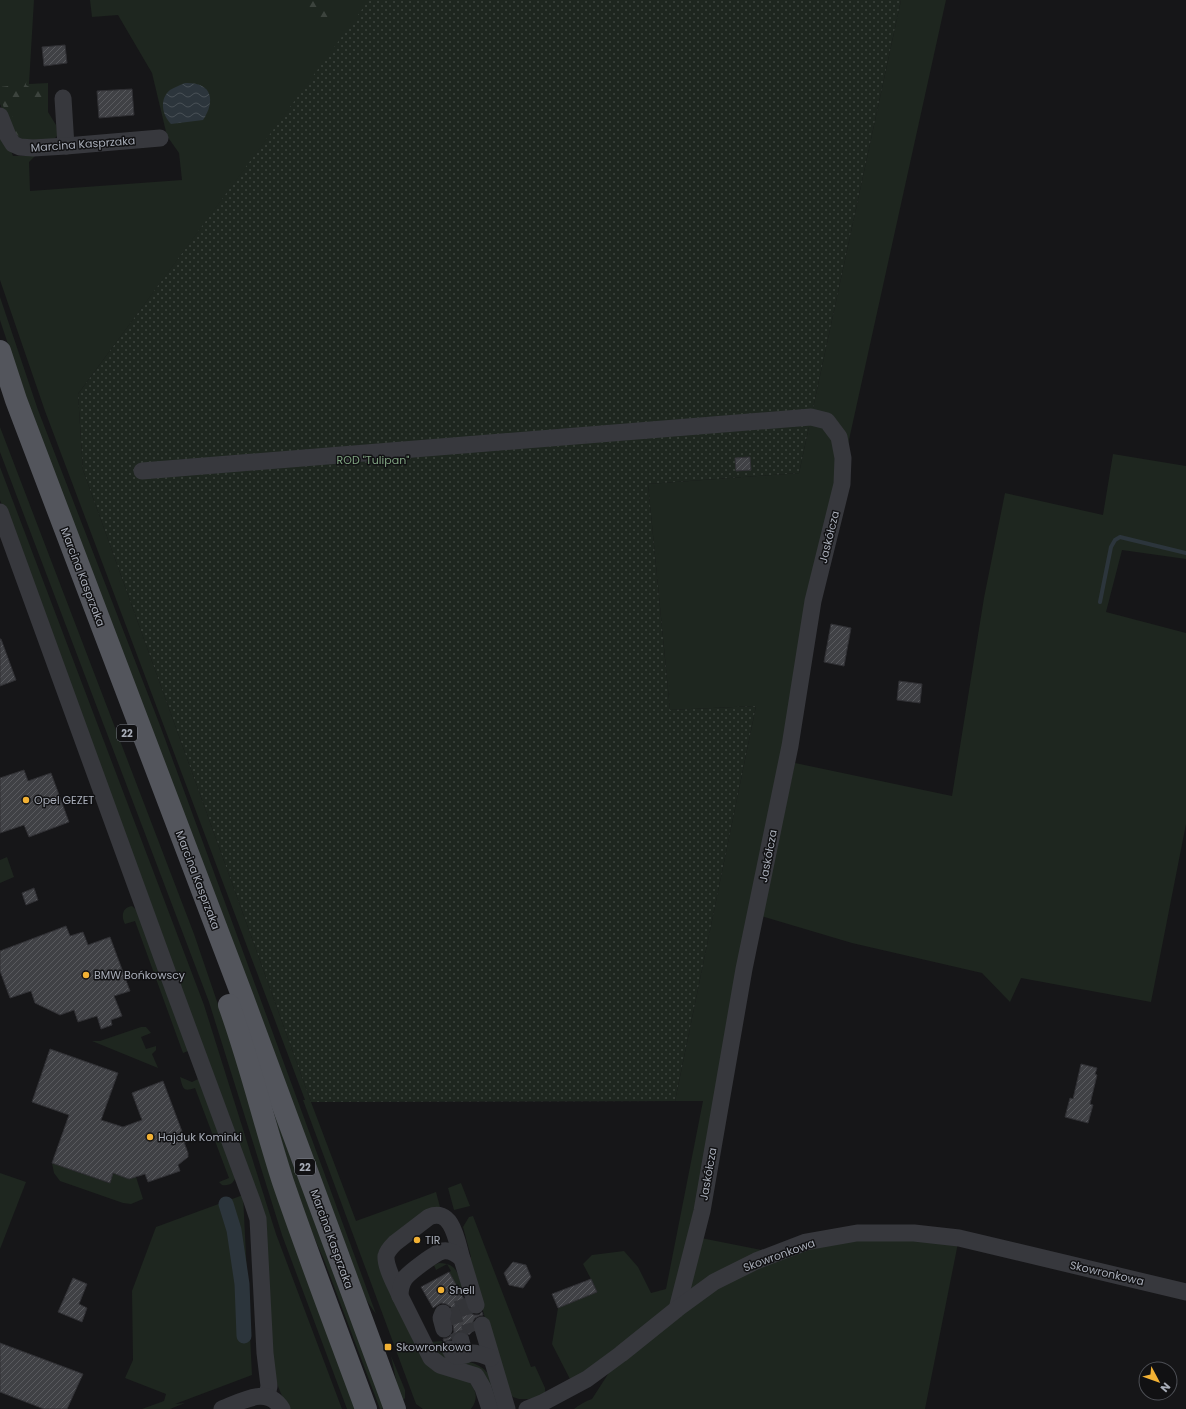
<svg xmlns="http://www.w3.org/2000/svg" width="1186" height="1409" font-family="Poppins,sans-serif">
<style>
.grass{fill:#1e261f}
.forest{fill:url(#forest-firs)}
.park{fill:url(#park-dots)}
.water{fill:url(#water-waves)}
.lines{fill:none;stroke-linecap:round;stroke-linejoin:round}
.stream{stroke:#2c353c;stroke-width:4}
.canal{stroke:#2c353c;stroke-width:15}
.building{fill:url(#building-hatch);stroke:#303034}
.minor-tunnel{stroke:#333438;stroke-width:17;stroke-dasharray:17 8;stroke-linecap:butt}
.minor{stroke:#37383d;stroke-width:17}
.major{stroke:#53555c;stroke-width:22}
.poi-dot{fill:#f2b134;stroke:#111113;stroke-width:1.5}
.labels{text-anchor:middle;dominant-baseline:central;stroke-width:3;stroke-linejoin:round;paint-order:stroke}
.shield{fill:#111113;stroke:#7b7e86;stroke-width:1}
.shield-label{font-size:10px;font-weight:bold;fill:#a8adb8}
.street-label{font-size:11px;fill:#a8adb8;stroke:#111113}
.park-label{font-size:11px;fill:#7fa381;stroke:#111113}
.poi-label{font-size:11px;fill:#a8adb8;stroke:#111113;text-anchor:start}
</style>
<defs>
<pattern id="forest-firs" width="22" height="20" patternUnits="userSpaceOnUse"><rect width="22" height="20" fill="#1e261f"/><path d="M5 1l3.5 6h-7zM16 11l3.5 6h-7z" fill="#3c433d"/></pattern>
<pattern id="park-dots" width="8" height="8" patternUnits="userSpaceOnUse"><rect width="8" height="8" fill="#1e261f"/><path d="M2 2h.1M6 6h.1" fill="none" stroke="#3c433d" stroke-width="1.8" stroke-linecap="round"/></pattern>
<pattern id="water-waves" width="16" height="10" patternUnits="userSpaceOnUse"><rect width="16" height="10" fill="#2c353c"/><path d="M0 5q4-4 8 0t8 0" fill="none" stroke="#485056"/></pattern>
<pattern id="building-hatch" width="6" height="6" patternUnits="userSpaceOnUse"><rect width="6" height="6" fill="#404145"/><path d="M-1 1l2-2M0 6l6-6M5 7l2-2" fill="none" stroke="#595a5e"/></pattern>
</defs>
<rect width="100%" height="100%" fill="#161618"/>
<g class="grass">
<polygon points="0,0 34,0 29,84 48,83 48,112 56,125 58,135 53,140 33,144 12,135 0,104"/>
<path d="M 90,0 L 370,0 L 78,394 L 83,470 L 311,1102 L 356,1221 L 436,1192 L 440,1207 L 429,1209 L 384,1244 L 378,1253 L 380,1263 L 416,1347 L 469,1381 C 476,1391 479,1398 471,1409 L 423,1409 L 416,1404 L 303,1100 L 305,1100 L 45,411 L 0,280 L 0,124 L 13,156 L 35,156 L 29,162 L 30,191 L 182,180 L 179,153 L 167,136 L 152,73 L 118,15 L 92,17 Z"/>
<path d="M 901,0 L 946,0 L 843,467 L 701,1238 L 776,1253 L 806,1242 L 959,1238 L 925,1409 L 574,1409 C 579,1405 586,1401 592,1399 L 621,1354 L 571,1381 L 552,1344 L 558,1308 L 597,1292 L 591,1279 L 583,1264 L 592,1255 L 624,1251 L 638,1267 L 651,1293 L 666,1289 L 703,1101 L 675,1101 L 756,706 L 670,710 L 648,484 L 799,473 Z"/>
<polygon points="0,297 38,410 161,728 376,1314 362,1294 32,416 0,320"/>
<polygon points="0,427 194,934 356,1409 347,1409 282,1235 209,1002 0,452"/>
<polygon points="1113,454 1186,466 1186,559 1122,550 1106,612 1186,633 1186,824 1151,1002 1021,978 1010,1002 982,973 852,943 761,916 795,763 952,796 984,598 1005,493 1103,515"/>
<path d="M 0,467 L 204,1005 L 276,1234 L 342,1409 L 289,1409 C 282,1397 277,1386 274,1372 L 258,1198 L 0,500 Z"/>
<polygon points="7,857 14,877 0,883 0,860"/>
<path d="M 132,906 L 140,913 L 236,1176 C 234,1183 230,1186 222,1185 L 219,1182 L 229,1178 L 195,1088 C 183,1092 183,1089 180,1077 L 192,1082 L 198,1079 L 188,1051 L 183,1053 L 135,921 L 125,924 C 121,917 122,907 132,906 Z"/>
<polygon points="141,1027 146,1027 151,1033 141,1037 146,1049 156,1046 156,1050 152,1054 158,1068 92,1041 100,1041"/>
<polygon points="260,1066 386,1408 380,1409 324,1260 300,1205"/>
<polygon points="52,1163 109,1183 113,1173 129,1179 136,1177 143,1199 131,1204 123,1203 60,1181 54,1173"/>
<polygon points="0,1173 26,1182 0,1249"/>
<polygon points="461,1183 470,1206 454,1210 448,1188"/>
<polygon points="243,1195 252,1375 175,1404 185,1403 170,1409 142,1409 164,1401 166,1394 125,1378 133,1360 132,1291 156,1227"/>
<polygon points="473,1216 531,1367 535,1366 545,1388 545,1395 529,1399 519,1399 513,1397 508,1391 499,1367 471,1269 471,1257 463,1227 469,1217"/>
<path d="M 439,1263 C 458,1263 458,1275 463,1290 L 460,1294 L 449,1272 L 451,1271 L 447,1264 L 436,1270 L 434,1265 Z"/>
<path d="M 442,1341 L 446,1355 C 461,1360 483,1362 491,1378 C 494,1385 495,1393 497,1400 L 442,1358 L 430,1342 Z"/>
<polygon points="391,1356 405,1390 405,1398 402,1401 399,1394"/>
</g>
<g class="forest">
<polygon points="308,0 327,0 328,18 318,23 309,10"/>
<path d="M 23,69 L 27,72 L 26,85 L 31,88 L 44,88 L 46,90 L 46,93 L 39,103 L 32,102 L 23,99 L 13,105 L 11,114 L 18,125 L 26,130 L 29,135 C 22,137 19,137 14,132 L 0,98 L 0,87 L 15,85 L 19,81 Z"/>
</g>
<polygon class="park" points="369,0 901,0 799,473 648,484 670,710 756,706 675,1101 311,1102 83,470 78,394"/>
<path class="water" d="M 185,83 C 212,82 216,100 203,120 L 171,124 C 162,115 159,99 170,90 C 175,87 180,85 185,83 Z"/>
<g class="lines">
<polyline class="stream" points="1100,602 1111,547 1115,540 1120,537 1186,553"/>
<polyline class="canal" points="226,1204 234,1230 242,1284 244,1336"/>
</g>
<g class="building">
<polygon points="65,45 67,63 44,66 42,47"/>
<polygon points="132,89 134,115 99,118 97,91"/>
<polygon points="750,457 751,470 736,471 735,458"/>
<polygon points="831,624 851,628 844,666 824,662"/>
<polygon points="0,639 1,639 16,680 0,686"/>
<polygon points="899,681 922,684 920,703 897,700"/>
<polygon points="24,770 28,781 51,773 69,822 29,837 24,825 0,833 0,778"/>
<polygon points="34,888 38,900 26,905 22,893"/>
<polygon points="66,926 70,936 83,932 88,945 110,937 130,991 114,996 122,1016 111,1020 112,1025 101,1029 97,1016 78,1022 74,1010 60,1015 35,1003 31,991 10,998 0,971 0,951"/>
<polygon points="50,1049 118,1073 101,1120 123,1127 142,1120 132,1093 163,1081 186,1142 184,1142 188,1153 188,1157 178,1165 180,1171 148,1182 145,1174 129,1179 113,1173 110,1183 52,1163 69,1115 32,1102"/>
<polygon points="1081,1064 1097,1068 1095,1074 1097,1075 1090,1104 1093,1105 1088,1123 1065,1117 1070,1098 1073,1099"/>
<polygon points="513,1262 526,1265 531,1277 523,1288 509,1285 504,1273"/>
<polygon points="449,1272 464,1299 469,1312 474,1315 479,1315 482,1312 483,1315 479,1316 475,1318 472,1323 473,1331 469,1335 464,1331 459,1331 454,1334 451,1339 444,1342 443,1339 447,1338 451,1336 454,1332 452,1319 453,1311 451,1307 446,1304 441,1303 433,1308 421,1287"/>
<polygon points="73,1278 87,1284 79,1304 87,1308 82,1322 58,1312"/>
<polygon points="591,1279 597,1292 558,1308 552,1294"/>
<polygon points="0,1343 83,1374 67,1409 44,1409 0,1392"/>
</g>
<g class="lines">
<g class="minor-tunnel">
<polyline points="462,1299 472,1332"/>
<polyline points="450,1308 461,1341"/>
</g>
<g class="minor">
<polyline points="63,98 66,146"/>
<polyline points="0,116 8,136 13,144 20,147 33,148 66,146 160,138"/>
<polyline points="142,471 811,417 827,421 839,437 843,458 842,484 813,601 790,746 744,969 702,1211 677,1309"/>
<polyline points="0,512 175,993 252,1201 258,1219 265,1353 269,1386 267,1396"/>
<path d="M 400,1296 C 396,1286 385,1267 386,1256 C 387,1251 392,1246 395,1243 L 429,1217 C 453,1207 457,1243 462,1259"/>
<path d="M 476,1305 L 462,1259 C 457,1254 451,1250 443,1251 C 436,1252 410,1272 405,1278 C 401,1284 400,1289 400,1296 L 431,1358 L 440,1365 L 476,1376 L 483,1388 L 490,1409"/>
<polyline points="443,1313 441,1318 444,1329"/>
<polyline points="482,1325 507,1409"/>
<polyline points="461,1341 465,1355"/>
<path d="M 450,1349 C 456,1362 462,1354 472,1353 C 478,1353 486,1356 491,1358"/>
<path d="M 222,1409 C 243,1401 267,1385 282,1409"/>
<polyline points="527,1409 544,1402 587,1379 621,1354 677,1309 714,1282 756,1261 806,1242 857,1233 914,1233 959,1238 1186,1292"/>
</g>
<g class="major">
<polyline points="0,351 16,400 243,998 395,1409"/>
<path d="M 229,1005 C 250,1063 264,1123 283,1182 C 309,1258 338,1333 366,1409"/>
</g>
</g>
<g class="poi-dot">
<circle cx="26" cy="800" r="4"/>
<circle cx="86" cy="975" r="4"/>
<circle cx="150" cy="1137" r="4"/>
<circle cx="417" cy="1240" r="4"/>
<circle cx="441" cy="1290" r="4"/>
<rect x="384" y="1343" width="8" height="8" rx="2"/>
</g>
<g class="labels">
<g class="shield">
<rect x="117" y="725" width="20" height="16" rx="3"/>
<rect x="295" y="1159" width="20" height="16" rx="3"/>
</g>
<g class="shield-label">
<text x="127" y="733">22</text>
<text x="305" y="1167">22</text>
</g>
<g class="street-label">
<text transform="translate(83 144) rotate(-4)">Marcina Kasprzaka</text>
<text transform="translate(829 537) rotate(-76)">Jaskółcza</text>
<text transform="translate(83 577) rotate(69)">Marcina Kasprzaka</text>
<text transform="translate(768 856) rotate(-79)">Jaskółcza</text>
<text transform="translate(198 880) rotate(69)">Marcina Kasprzaka</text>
<text transform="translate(708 1174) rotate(-80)">Jaskółcza</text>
<text transform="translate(332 1239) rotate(70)">Marcina Kasprzaka</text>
<text transform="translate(779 1255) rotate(-20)">Skowronkowa</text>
<text transform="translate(1107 1273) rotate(13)">Skowronkowa</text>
</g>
<g class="park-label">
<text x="373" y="460">ROD "Tulipan"</text>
</g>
<g class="poi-label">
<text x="34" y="800">Opel GEZET</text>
<text x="94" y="975">BMW Bońkowscy</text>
<text x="158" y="1137">Hajduk Kominki</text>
<text x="425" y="1240">TIR</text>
<text x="449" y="1290">Shell</text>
<text x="396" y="1347">Skowronkowa</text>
</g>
</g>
<g transform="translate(1158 1381) rotate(131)"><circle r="19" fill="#111113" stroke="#4d4f55"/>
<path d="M0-3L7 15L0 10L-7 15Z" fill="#f2b134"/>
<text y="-6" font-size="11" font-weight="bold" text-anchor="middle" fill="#a8adb8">N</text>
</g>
</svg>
